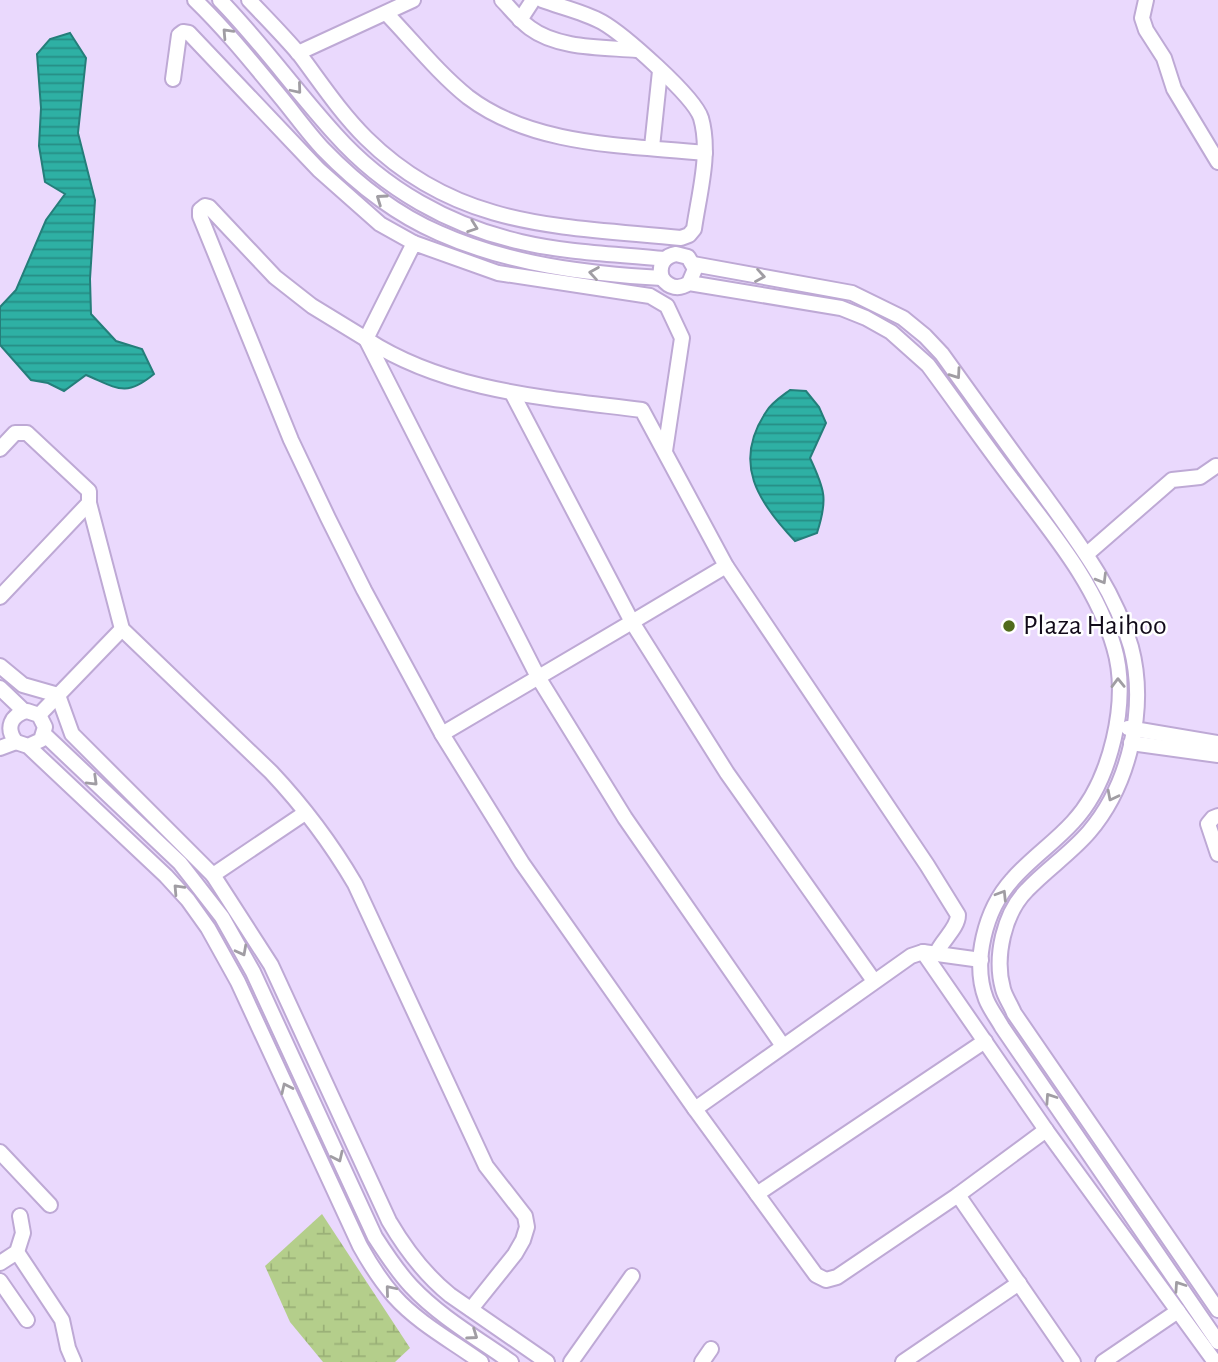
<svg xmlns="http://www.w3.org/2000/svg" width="1218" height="1362" font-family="'Alegreya Sans',sans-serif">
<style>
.wetland{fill:url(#wetland-marsh)}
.water{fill:url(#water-rules);stroke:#257e7a;stroke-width:2}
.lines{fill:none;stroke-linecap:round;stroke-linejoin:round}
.minor-casing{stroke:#bea9d5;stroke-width:18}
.minor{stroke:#fff;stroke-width:14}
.oneway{stroke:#a09da3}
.poi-dot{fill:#506a1b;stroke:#fff;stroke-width:2.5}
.labels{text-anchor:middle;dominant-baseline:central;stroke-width:5;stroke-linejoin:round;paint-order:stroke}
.poi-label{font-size:28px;fill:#110a19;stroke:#fff;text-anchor:start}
</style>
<defs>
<pattern id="wetland-marsh" width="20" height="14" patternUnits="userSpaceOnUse" patternTransform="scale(1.75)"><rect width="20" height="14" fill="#b4ce8b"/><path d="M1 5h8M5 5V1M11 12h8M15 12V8" fill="none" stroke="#9ab077"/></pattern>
<pattern id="water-rules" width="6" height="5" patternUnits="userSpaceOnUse" patternTransform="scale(1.75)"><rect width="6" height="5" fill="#2eb0a4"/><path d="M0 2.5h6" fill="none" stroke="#268d85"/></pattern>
</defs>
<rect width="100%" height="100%" fill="#ead9fd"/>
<polygon class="wetland" points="322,1214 410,1348 395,1362 323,1362 290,1322 265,1266"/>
<g class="water">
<path d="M 70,33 L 86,58 L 78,133 L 95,200 L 90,279 L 91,314 L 116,341 L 142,349 L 154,374 C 125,398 117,388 86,375 L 64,391 L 48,383 L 31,380 L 0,345 L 0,307 L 16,290 L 46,220 L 65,194 L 45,182 L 39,146 L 41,108 L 37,54 L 50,39 Z"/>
<path d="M 790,390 L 806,391 L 819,407 L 826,423 L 810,458 C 825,490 828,499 817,533 L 795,541 C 758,502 732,463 766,412 C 771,403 782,396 790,390 Z"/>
</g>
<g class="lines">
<defs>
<g id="minor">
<path d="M 195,0 C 227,31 254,65 283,100 C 296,116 309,134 323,149 C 356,183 395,214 439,233 C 508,264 587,274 662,278"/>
<path d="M 220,0 C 261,42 295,90 335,134 C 384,189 450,226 521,242 C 568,253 617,254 665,259"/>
<path d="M 249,0 C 266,18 284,36 300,55 C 321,83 340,112 366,138 C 458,229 561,226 681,238 L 689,235 L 694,229 C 699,194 711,153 701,118 C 694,96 623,34 602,22 C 584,12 561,7 542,0"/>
<path d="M 502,0 C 511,9 519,20 530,28 C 558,49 603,47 637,50"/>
<polyline points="1146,0 1142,18 1146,30 1164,58 1174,89 1218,162"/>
<path d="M 386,13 C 413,41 438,73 468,97 C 534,147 627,145 705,153"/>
<polyline points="520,20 533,0"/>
<polyline points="298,53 413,0"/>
<polyline points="173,79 179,35 183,32 189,33 319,170 380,224 414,243"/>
<polyline points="652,147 660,71"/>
<path d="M 693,264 L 852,293 L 903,318 L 925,336 L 942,354 C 975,400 1008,446 1042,492 C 1077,541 1114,588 1131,647 C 1147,707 1130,784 1089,832 C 1071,853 1047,869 1027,890 C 1004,913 994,957 1003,989 C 1005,997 1011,1005 1014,1013 L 1218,1310"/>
<path d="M 689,283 L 695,269 L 688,257 L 676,254 C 664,256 658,266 662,278 C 669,288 679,290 689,283 L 841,308 L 866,318 L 891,332 L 928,365 C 957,404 984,443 1013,481 C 1052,533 1096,584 1114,647 C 1130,700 1111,781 1073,822 C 1054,843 1030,859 1012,880 C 985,910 972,962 986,999 C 990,1009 997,1018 1002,1027 L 1218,1342"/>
<polyline points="512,393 632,622 726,566"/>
<path d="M 0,449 L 15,433 L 27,433 L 89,491 L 89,503 L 122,629 L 271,772 C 303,806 331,843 355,884 L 486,1166 L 525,1216 L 527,1227 L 523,1240 L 515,1254 L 471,1309"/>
<polyline points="665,451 682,338 667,306 650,296 498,273 414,243 366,339 312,306 275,277 209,207 205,206 200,210 200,216 291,440 328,518 364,590 442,734 522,863 695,1109 911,956 923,952 981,960"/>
<polyline points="1087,554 1172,480 1200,477 1216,466"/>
<polyline points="0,597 89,503"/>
<polyline points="0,666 23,685 58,695 72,734 213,875"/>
<polyline points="0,688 24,711"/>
<polyline points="39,715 122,629"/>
<polyline points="1128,728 1218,743"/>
<path d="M 44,734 L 180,863 L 222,917 L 253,972 L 375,1237 C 386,1254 397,1271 411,1286 C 439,1316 477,1338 511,1362"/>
<polyline points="442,734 632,622 727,773 874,981"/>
<polyline points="1131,743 1218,755"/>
<path d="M 28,746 L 41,740 L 45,727 L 39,715 L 27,711 C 11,715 5,728 16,742 L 28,746 L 166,876 L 188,900 L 208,928 L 238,982 L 360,1246 C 370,1264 381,1281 394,1296 C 418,1323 452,1341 481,1362"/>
<polyline points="0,748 16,742"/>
<path d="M 305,813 L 213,875 L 271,965 L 389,1221 C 406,1250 424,1274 450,1295 L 547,1362"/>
<polyline points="1218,816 1213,818 1208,824 1218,854"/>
<polyline points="923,952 1046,1130 1215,1362"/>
<path d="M 783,1046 L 625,818 L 538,677 L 366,339 C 447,392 549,398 642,410 L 726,566 L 927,865 L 958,915 C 958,928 942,940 936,954"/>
<polyline points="695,1109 816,1275 826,1280 837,1277 958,1195 1046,1130"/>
<polyline points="0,1152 50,1205"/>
<polyline points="757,1194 985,1041"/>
<polyline points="958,1195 1073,1362"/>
<polyline points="17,1252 62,1320 68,1348 74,1362"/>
<polyline points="0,1263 17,1252 23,1233 20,1216"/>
<polyline points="0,1281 27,1320"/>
<polyline points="571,1362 632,1276"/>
<polyline points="702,1362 711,1349"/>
<polyline points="903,1362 1019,1283"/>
<polyline points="1103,1362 1178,1311"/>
</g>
</defs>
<use href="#minor" class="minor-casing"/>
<use href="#minor" class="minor"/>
</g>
<defs><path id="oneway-chevron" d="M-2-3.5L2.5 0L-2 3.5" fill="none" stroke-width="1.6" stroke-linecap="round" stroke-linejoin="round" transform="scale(1.75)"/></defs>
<g class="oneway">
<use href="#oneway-chevron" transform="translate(227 33) rotate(-133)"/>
<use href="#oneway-chevron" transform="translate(297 89) rotate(50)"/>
<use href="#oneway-chevron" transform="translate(381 199) rotate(-145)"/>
<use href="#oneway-chevron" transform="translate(473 227) rotate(20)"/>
<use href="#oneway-chevron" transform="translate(594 273) rotate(-171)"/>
<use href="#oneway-chevron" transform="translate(760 276) rotate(10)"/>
<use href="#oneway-chevron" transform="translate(956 374) rotate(55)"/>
<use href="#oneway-chevron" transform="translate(1102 579) rotate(59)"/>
<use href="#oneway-chevron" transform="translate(1118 683) rotate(-91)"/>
<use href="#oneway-chevron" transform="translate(93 781) rotate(44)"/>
<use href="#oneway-chevron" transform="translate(1112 796) rotate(117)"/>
<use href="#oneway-chevron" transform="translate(178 889) rotate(-133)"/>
<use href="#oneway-chevron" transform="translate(1002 895) rotate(-58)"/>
<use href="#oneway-chevron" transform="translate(242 951) rotate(62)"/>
<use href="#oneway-chevron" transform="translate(286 1088) rotate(-115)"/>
<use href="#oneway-chevron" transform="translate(1050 1098) rotate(-124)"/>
<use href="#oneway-chevron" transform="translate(338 1157) rotate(65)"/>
<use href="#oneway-chevron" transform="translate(1179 1286) rotate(-124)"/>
<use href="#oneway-chevron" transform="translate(390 1290) rotate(-130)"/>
<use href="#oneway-chevron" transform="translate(473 1335) rotate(35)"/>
</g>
<circle class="poi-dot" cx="1009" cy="626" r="7"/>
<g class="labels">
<g class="poi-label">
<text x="1023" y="626">Plaza Haihoo</text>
</g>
</g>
</svg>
